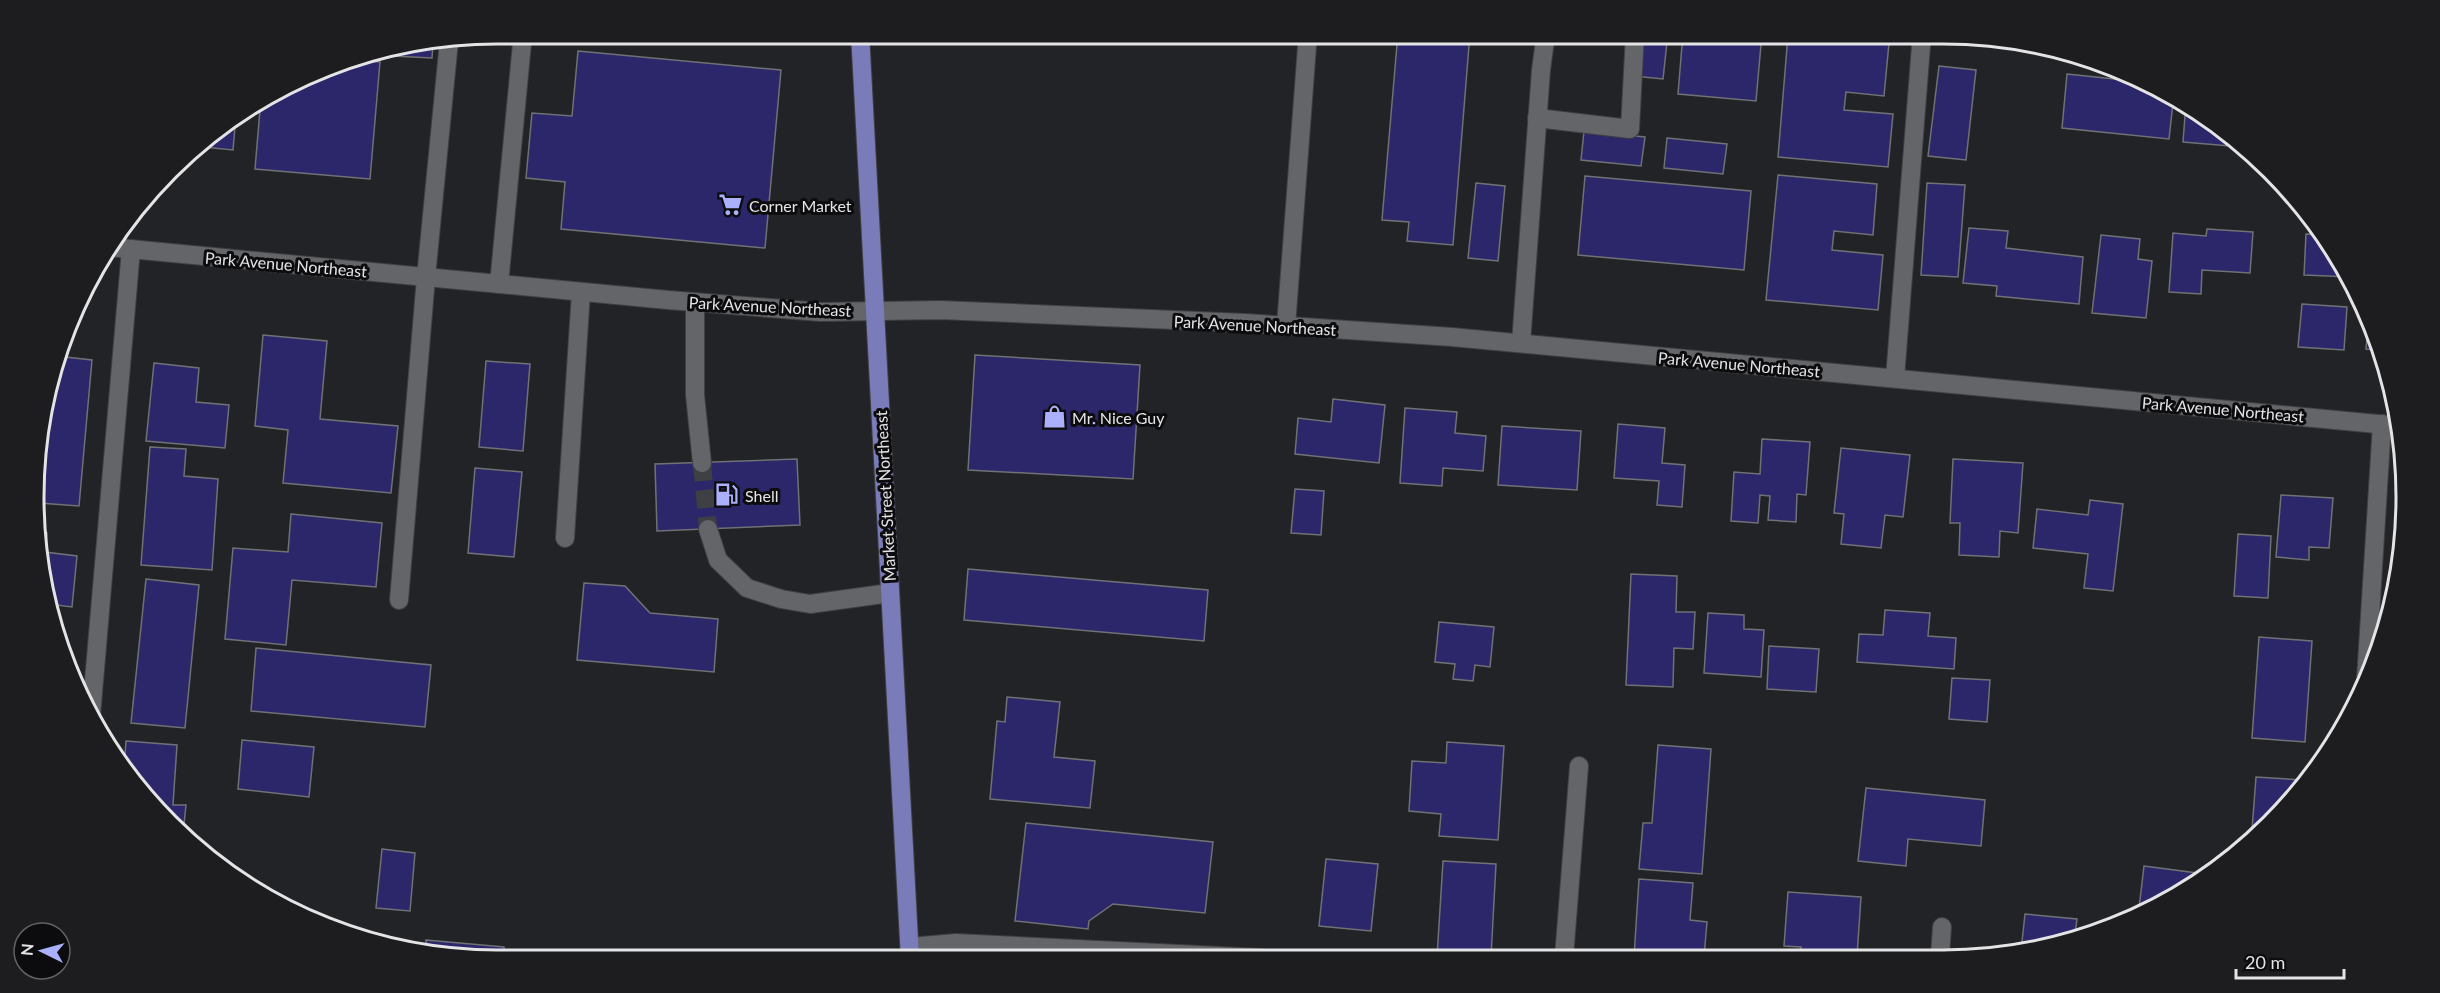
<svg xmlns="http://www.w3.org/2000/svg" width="2440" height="993" font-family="Lato,sans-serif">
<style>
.building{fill:#2b276a;stroke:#707174;stroke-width:1.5}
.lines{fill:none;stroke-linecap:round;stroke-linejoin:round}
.minor-tunnel{stroke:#3f4043;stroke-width:18;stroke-dasharray:18 9;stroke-linecap:butt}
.minor-casing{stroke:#404043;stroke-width:20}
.major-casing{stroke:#404043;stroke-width:20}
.minor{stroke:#646568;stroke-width:18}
.major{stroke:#7a7cba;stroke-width:18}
.labels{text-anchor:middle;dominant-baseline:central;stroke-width:6;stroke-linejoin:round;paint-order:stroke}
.poi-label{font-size:16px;fill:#e4e4e6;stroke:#0c0c0e;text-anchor:start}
.street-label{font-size:16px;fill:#e4e4e6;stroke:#0c0c0e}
.rim{fill:none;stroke:#e4e4e6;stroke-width:3}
</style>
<rect width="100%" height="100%" fill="#222326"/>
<g class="building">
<polygon points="1398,33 1470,33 1453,245 1407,241 1409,222 1382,220"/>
<polygon points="1638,33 1668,33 1663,79 1634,76"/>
<polygon points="1683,33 1762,33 1756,101 1678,94"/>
<polygon points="1936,33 1975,38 1975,44 1935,41"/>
<polygon points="1788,35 1889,43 1884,96 1846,92 1844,110 1893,114 1888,167 1778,157"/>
<polygon points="433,43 432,58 393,56 393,50"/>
<polygon points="578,51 781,70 765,248 561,229 565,182 526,178 532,113 572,116"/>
<polygon points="344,59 380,62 370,179 255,169 261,98"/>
<polygon points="1939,66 1976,70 1966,160 1928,156"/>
<polygon points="2067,74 2143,82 2142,89 2166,91 2174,94 2169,139 2062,128"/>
<polygon points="2186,103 2231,135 2230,146 2183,142"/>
<polygon points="236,115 233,150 193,146"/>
<polygon points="1584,131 1645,137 1641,166 1581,160"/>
<polygon points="1667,138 1727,144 1723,174 1664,168"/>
<polygon points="1778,175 1877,184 1873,235 1834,231 1832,250 1883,255 1878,310 1766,300"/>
<polygon points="1585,176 1751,191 1744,270 1578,255"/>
<polygon points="1476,183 1505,186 1498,261 1468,258"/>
<polygon points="1927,183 1965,185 1958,277 1921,275"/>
<polygon points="1969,228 2008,231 2006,248 2083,257 2079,304 1996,296 1997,286 1963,283"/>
<polygon points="2207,229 2253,232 2250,273 2202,270 2201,294 2169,292 2173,233 2206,236"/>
<polygon points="2306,234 2324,235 2350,277 2304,275"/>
<polygon points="2101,235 2140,239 2138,259 2152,261 2146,318 2092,313"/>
<polygon points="2302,304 2347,307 2344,350 2298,347"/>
<polygon points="2369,318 2381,350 2366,349"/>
<polygon points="263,335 327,341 320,419 398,426 391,493 283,483 288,430 255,426"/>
<polygon points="975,355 1140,365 1133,479 968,470"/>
<polygon points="56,356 92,360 79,506 39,503 37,436"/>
<polygon points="486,361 530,364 523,451 479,447"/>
<polygon points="154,363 199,368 196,402 229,405 225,448 146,441"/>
<polygon points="1333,399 1385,405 1379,463 1295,454 1298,418 1331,422"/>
<polygon points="1405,408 1457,412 1455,433 1486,436 1483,471 1443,468 1442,486 1400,483"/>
<polygon points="1618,424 1665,428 1662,463 1685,465 1682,507 1657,505 1659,481 1614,478"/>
<polygon points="1502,426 1581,431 1577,490 1498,485"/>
<polygon points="1762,439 1810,442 1806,495 1797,494 1796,522 1768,520 1770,496 1760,495 1758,523 1731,521 1734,472 1760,474"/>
<polygon points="150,447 186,449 184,476 218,479 212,570 141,565"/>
<polygon points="1841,448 1910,455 1903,517 1885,515 1881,548 1841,544 1844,514 1834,513"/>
<polygon points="797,459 800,525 657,531 655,464"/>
<polygon points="1953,459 2023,463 2018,533 2000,531 1999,557 1959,555 1960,523 1950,523"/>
<polygon points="475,468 522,472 514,557 468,553"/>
<polygon points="1295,489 1324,491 1321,535 1291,533"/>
<polygon points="2281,495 2333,498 2329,548 2309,547 2309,560 2276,557"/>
<polygon points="2090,500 2123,504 2113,591 2084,588 2088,554 2033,548 2037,509 2088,515"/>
<polygon points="291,514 382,523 376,587 292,580 286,645 225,639 233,548 288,552"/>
<polygon points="40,532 47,533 45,552 77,556 72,607 49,604 42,587"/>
<polygon points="2238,534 2271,536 2268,598 2234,596"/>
<polygon points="968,569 1208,590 1204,641 964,620"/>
<polygon points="1631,574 1677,576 1676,612 1695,612 1693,649 1674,648 1673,687 1626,685"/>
<polygon points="146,579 199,585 185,728 131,723"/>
<polygon points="584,583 625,586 650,613 718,619 714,672 577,660"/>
<polygon points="1885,610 1930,613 1928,636 1956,638 1954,669 1857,662 1859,634 1883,635"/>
<polygon points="1708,613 1744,615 1744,629 1764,630 1761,677 1704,673"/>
<polygon points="1439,622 1494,627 1490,667 1475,665 1473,681 1453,679 1455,664 1435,662"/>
<polygon points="2259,637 2312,641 2305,742 2252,738"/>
<polygon points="1769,646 1819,649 1816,692 1767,689"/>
<polygon points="256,648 431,665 425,727 251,711"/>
<polygon points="1952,678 1990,680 1987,722 1949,719"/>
<polygon points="1007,697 1060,702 1054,757 1095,761 1090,808 990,799 997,721 1005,722"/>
<polygon points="242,740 314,747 309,797 238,789"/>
<polygon points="126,741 177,745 173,805 186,805 183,834 148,802 124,768"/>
<polygon points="1447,742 1504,746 1498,840 1439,836 1441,814 1409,811 1412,761 1446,763"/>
<polygon points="1658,745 1711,749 1702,874 1639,869 1643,823 1652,823"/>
<polygon points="2256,777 2303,780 2302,784 2251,843"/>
<polygon points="1866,788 1985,800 1981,846 1908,839 1906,866 1858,861"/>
<polygon points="1026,823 1213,842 1205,913 1113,904 1089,921 1088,929 1015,921"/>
<polygon points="382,849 415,853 410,911 376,908"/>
<polygon points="1326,859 1378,864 1371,931 1319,926"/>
<polygon points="1443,861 1496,864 1491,957 1437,957"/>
<polygon points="2144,866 2197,873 2196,880 2153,909 2139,908"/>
<polygon points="1639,879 1693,883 1690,920 1707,922 1704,957 1634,957"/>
<polygon points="1788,892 1861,897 1857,956 1800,957 1801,947 1784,946"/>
<polygon points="2025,914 2077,919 2075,934 2021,951"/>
<polygon points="426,940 504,947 503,960 426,948"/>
<polygon points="628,951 712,959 627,960"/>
</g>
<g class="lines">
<polyline class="minor-tunnel" points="702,463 708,529"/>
<defs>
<g id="minor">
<polyline points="1537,118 1630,129 1635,33"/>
<polyline points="109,247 668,300 821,312 940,310 1245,323 1452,337 2399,426"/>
<polyline points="499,284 523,33"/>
<polyline points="695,302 695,395 702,463"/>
<polyline points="1286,326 1308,33"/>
<polyline points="1521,343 1541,70 1546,33"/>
<polyline points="1895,378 1922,33"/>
<polyline points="708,529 718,560 747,588 781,599 810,604 890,593"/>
<polyline points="565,538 581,292"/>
<polyline points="399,600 426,277 449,41"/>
<polyline points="2366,679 2382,424"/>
<polyline points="91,716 131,249"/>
<polyline points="910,947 956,943 1260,958"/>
<polyline points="1940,956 1942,927"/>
<polyline points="1564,957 1579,766"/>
</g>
<polyline id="major" points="860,33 910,959"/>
</defs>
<use href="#minor" class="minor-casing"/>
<use href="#major" class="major-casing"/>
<use href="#minor" class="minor"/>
<use href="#major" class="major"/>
</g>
<defs>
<symbol id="supermarket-bare" viewBox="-9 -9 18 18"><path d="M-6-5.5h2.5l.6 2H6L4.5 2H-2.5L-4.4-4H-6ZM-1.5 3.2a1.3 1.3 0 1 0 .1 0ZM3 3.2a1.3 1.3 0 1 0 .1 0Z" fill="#aab0fb" stroke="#0c0c0e" stroke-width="2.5" paint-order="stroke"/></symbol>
<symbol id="shop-bare" viewBox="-9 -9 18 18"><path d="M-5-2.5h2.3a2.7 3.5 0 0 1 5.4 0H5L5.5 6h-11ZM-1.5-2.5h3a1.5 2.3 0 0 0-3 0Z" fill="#aab0fb" stroke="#0c0c0e" stroke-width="2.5" paint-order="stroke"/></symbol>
<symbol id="fuel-bare" viewBox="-9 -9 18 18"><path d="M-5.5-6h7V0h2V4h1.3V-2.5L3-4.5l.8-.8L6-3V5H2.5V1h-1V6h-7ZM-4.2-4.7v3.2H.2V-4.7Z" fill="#aab0fb" stroke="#0c0c0e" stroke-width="2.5" paint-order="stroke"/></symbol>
</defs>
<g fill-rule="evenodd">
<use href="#supermarket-bare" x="714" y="188" width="33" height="33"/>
<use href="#shop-bare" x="1038" y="400" width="33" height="33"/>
<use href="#fuel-bare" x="710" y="478" width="33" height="33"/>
</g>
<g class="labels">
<g class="poi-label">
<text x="749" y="205">Corner Market</text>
<text x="1072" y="417">Mr. Nice Guy</text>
<text x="745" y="495">Shell</text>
</g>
<g class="street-label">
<text transform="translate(286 264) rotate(5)">Park Avenue Northeast</text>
<text transform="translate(770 306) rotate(3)">Park Avenue Northeast</text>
<text transform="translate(1255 325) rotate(3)">Park Avenue Northeast</text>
<text transform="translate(1739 364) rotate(5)">Park Avenue Northeast</text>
<text transform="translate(2223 409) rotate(5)">Park Avenue Northeast</text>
<text transform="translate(885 496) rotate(-93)">Market Street Northeast</text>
</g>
</g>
<path d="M0 0H2440V993H0ZM497 44H1943A453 453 0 0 1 2396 497V497A453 453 0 0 1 1943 950H497A453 453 0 0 1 44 497V497A453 453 0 0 1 497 44Z" fill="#1d1d1f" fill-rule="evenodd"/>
<path class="rim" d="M497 44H1943A453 453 0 0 1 2396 497V497A453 453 0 0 1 1943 950H497A453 453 0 0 1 44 497V497A453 453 0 0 1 497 44Z"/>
<g transform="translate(42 951) rotate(275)"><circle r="28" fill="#0c0c0e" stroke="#626264" stroke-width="1.5"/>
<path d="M0-4.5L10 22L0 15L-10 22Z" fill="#aab0fb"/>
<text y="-9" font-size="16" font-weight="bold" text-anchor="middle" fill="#e4e4e6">N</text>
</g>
<path d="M2236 969v9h108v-9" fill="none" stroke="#e4e4e6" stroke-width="3"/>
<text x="2245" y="969" font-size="18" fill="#e4e4e6" stroke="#0c0c0e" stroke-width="4.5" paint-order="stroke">20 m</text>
</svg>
